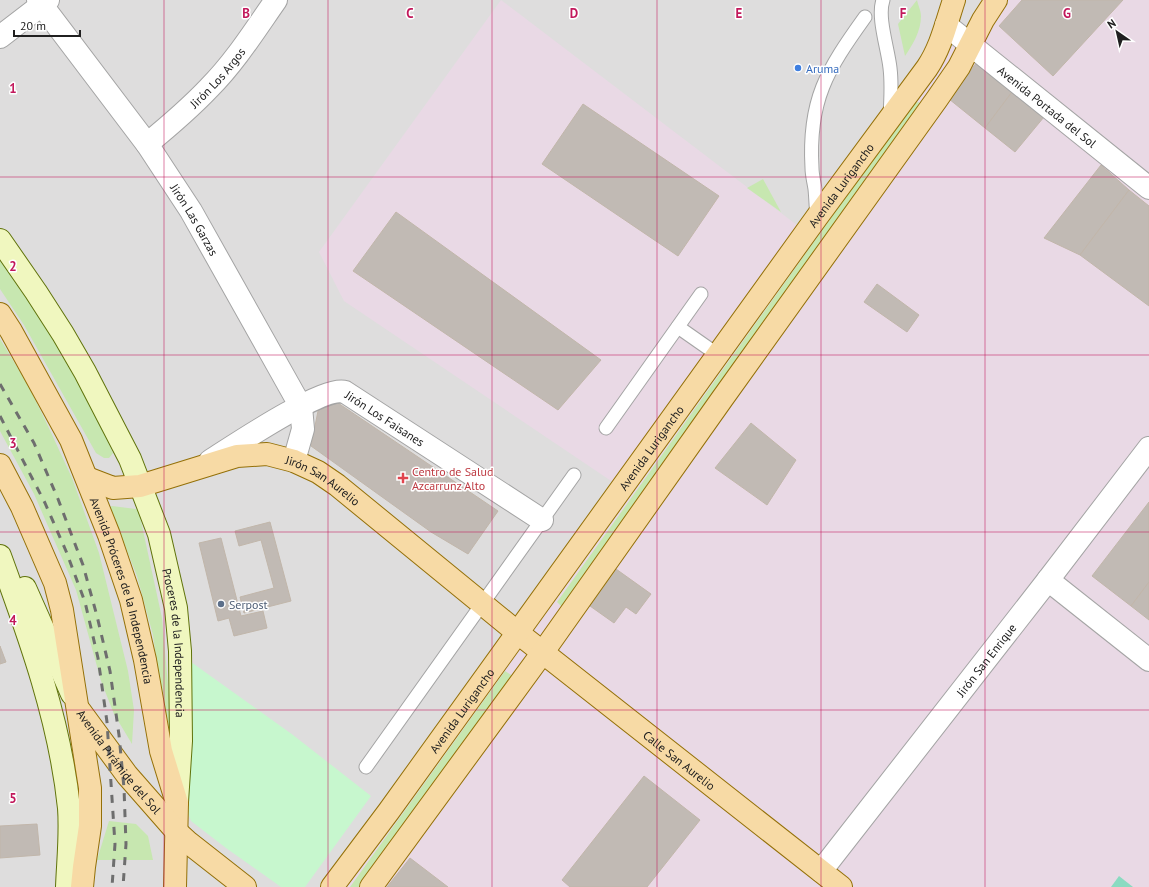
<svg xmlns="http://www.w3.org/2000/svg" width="1149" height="887" font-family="'PT Sans',sans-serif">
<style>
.residential{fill:#dedddd}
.industrial{fill:#e9d9e5}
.grass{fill:#c7e7b0}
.park{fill:#c7f7ce}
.pitch{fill:#8adbc1}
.building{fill:#c1bab4;stroke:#c1b6aa}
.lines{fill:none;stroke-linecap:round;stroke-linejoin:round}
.service-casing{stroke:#a4a4a4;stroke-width:15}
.minor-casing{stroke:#a4a4a4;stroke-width:24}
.tertiary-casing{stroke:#a4a4a4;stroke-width:24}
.secondary-casing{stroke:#60730b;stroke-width:24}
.primary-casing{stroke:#947008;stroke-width:24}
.service{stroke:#fff;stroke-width:13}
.minor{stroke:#fff;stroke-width:22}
.tertiary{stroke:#fff;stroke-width:22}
.secondary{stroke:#f0f7bf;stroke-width:22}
.primary{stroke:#f7daa5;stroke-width:22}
.rail{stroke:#6e6e6e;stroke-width:3;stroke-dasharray:8 8;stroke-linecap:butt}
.grid{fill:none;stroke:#c2185b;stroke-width:1;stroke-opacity:0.55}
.shop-dot{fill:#3f7fe0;stroke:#fff;stroke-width:1.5}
.health-dot{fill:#e0444e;stroke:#fff;stroke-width:1.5}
.service-dot{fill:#5c6f8a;stroke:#fff;stroke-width:1.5}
.labels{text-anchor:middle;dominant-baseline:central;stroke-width:3;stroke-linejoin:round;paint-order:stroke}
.shop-label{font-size:12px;fill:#366cbe;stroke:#fff;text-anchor:start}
.street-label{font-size:12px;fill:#202020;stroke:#fff}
.health-label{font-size:12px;fill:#be3a42;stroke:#fff;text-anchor:start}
.service-label{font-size:12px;fill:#4e5e75;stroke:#fff;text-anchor:start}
.grid-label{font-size:13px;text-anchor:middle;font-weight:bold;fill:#c2185b;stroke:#fff;stroke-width:3;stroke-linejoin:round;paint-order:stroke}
</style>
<rect width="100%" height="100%" fill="#f0eee7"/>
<rect class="residential" x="0" y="0" width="1149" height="887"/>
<polygon class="industrial" points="501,0 814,238 985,0 1149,0 1149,887 340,887 629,493 344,301 319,252"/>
<g class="grass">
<path d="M 917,0 C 918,5 921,11 921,16 C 921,31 913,44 905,56 L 898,24 Z"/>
<polygon points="919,102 918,109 562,607 557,602 913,103"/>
<polygon points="763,179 781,212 747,188"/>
<polygon points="0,256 48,327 86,393 113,453 109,458 104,458 96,453 24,325 0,289"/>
<polygon points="0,339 28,385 47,424 72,478 99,553 128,671 134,710 132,744 114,714 101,681 76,590 34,494 0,431"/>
<polygon points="112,506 136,509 139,512 162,618 170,707 170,741 164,717 153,635 137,576 111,510 110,507"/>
<polygon points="505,671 513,676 359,887 350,887"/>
<polygon points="109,821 136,824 148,836 153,860 97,860"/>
</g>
<polygon class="park" points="191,662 293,735 371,796 305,887 281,887 226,848 191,821 188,813 191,723"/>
<polygon class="pitch" points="1119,876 1133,887 1111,887"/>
<g class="building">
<polygon points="1022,0 1123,0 1053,76 999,26"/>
<polygon points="977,62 1012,92 985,128 949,99"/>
<polygon points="1012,92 1044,117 1015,152 985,128"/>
<polygon points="583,104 719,196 678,256 542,164"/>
<polygon points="1101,165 1129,190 1080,255 1044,238"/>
<polygon points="1129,190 1149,206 1149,306 1080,255"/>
<polygon points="396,212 601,360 558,410 353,271"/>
<polygon points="877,284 919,315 907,332 864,302"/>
<polygon points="335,401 498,511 468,554 431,532 311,446 319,406"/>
<polygon points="751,423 796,460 767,505 715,468"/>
<polygon points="1149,502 1149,582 1131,606 1092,576"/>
<polygon points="270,522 291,601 244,613 240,597 274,588 261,540 239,546 235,531"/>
<polygon points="221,538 241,616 263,611 267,628 234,636 229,618 218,621 199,543"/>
<polygon points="616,569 651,594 636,614 626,607 614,623 590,606"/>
<polygon points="1149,582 1149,620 1131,606"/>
<polygon points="0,646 6,662 0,664"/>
<polygon points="644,776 700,820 647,887 570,887 562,880"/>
<polygon points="37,824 40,855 0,858 0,826"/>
<polygon points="410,858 448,887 387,887"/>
</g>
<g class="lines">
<defs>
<g id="service">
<path d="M 883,0 C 877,17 888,49 890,68 C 892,84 891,99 890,115"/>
<path d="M 817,217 C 816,208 816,199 815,189 C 814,182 812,175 812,168 C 808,100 827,70 865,17"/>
<polyline points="678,327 718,355"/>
<polyline points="606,428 701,294"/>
<polyline points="366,767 574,475"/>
</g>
<g id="minor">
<path id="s1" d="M 38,0 L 147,144 L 191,211 L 301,407 L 303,429 L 294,461"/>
<path id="s2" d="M 147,144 C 169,126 190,108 209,88 C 235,62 255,30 276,0"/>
<path id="s3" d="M 210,461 C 232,447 324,385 345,392 L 542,520"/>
<polyline points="1048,580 1149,660"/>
<path id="s4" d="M 821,871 L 1048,580 L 1149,448"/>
</g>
<g id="tertiary">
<path id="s5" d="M 946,25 L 1149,188"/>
<polyline points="0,37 48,0"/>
</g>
<g id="secondary">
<path id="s6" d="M 0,240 L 36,292 L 63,334 L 85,372 L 130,459 L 159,534 L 176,608 L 180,651 L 181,741 L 177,802"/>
<path d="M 0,556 C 30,638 60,721 69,808 C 71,834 68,861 67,887"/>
<polyline points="25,588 72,694"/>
</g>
<g id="primary">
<path id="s7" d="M 0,314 L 11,331 L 71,440 L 109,535 L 131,600 L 145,660 L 161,751 L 177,803 L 175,887"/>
<polyline points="0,465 22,507 55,583 62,610 90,788 90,826 84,867 82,887"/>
<path id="s8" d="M 87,478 L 113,488 L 140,486 L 237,456 L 267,454 L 294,461 L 318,472 L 337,485 L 518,633 L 841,887"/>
<path id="s9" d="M 80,711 L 127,775 L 177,832 L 189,843 L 245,887"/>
<path id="s10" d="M 332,887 L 389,811 L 817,217 L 927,68 C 941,47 946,24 954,0"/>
<polyline points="371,887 543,652 722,399 937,99 959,67 983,20 996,0"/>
</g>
</defs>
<use href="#service" class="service-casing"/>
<use href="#minor" class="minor-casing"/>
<use href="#tertiary" class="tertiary-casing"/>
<use href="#secondary" class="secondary-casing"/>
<use href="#primary" class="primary-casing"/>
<use href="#service" class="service"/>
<use href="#minor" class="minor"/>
<use href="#tertiary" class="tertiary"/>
<use href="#secondary" class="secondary"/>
<use href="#primary" class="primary"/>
<g class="rail">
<polyline points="0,384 34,443 58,499 83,565 97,616 110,671 119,735 124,788 126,844 123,887"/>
<polyline points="0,416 45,503 66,551 85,602 98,658 107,722 115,844 112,887"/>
</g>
</g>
<path class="grid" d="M 164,0 L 164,887M 328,0 L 328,887M 492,0 L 492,887M 657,0 L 657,887M 821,0 L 821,887M 985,0 L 985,887M 0,177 L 1149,177M 0,355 L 1149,355M 0,532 L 1149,532M 0,710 L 1149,710"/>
<circle class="shop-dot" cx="798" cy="68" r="4"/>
<path class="health-dot" d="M401 472h4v4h4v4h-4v4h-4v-4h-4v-4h4z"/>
<circle class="service-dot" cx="221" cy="604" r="4"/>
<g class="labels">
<g class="shop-label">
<text x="806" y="68">Aruma</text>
</g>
<g class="street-label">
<text stroke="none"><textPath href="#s2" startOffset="97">Jirón Los Argos</textPath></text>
<text stroke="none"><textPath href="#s5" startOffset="130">Avenida Portada del Sol</textPath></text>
<text stroke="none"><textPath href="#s10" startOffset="867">Avenida Lurigancho</textPath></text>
<text stroke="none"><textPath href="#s1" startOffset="270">Jirón Las Garzas</textPath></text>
<text stroke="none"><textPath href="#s3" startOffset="201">Jirón Los Faisanes</textPath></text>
<text stroke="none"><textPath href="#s10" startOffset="543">Avenida Lurigancho</textPath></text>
<text stroke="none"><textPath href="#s8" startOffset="249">Jirón San Aurelio</textPath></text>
<text stroke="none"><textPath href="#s7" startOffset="304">Avenida Próceres de la Independencia</textPath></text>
<text stroke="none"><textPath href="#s6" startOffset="446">Proceres de la Independencia</textPath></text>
<text stroke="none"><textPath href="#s4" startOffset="268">Jirón San Enrique</textPath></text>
<text stroke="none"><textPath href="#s10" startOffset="219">Avenida Lurigancho</textPath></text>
<text stroke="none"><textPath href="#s8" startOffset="703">Calle San Aurelio</textPath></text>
<text stroke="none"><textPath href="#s9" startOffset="64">Avenida Pirámide del Sol</textPath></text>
</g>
<g class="health-label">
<text x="412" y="471">Centro de Salud<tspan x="412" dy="14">Azcarrunz Alto</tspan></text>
</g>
<g class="service-label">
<text x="229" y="604">Serpost</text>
</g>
</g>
<g class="grid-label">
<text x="246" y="18">B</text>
<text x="410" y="18">C</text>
<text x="574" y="18">D</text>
<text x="739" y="18">E</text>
<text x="903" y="18">F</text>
<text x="1067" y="18">G</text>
<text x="13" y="93">1</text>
<text x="13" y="271">2</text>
<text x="13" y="448">3</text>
<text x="13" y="625">4</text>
<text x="13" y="803">5</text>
</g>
<g transform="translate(1117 32) rotate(326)" stroke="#ffffff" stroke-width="3" paint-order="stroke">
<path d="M0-3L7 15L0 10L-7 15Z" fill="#202020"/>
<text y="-6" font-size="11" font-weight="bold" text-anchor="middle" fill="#202020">N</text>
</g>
<path d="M14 30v6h66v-6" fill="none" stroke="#202020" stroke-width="2"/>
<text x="20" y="30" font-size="12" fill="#202020" stroke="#ffffff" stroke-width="3" paint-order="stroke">20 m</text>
</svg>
